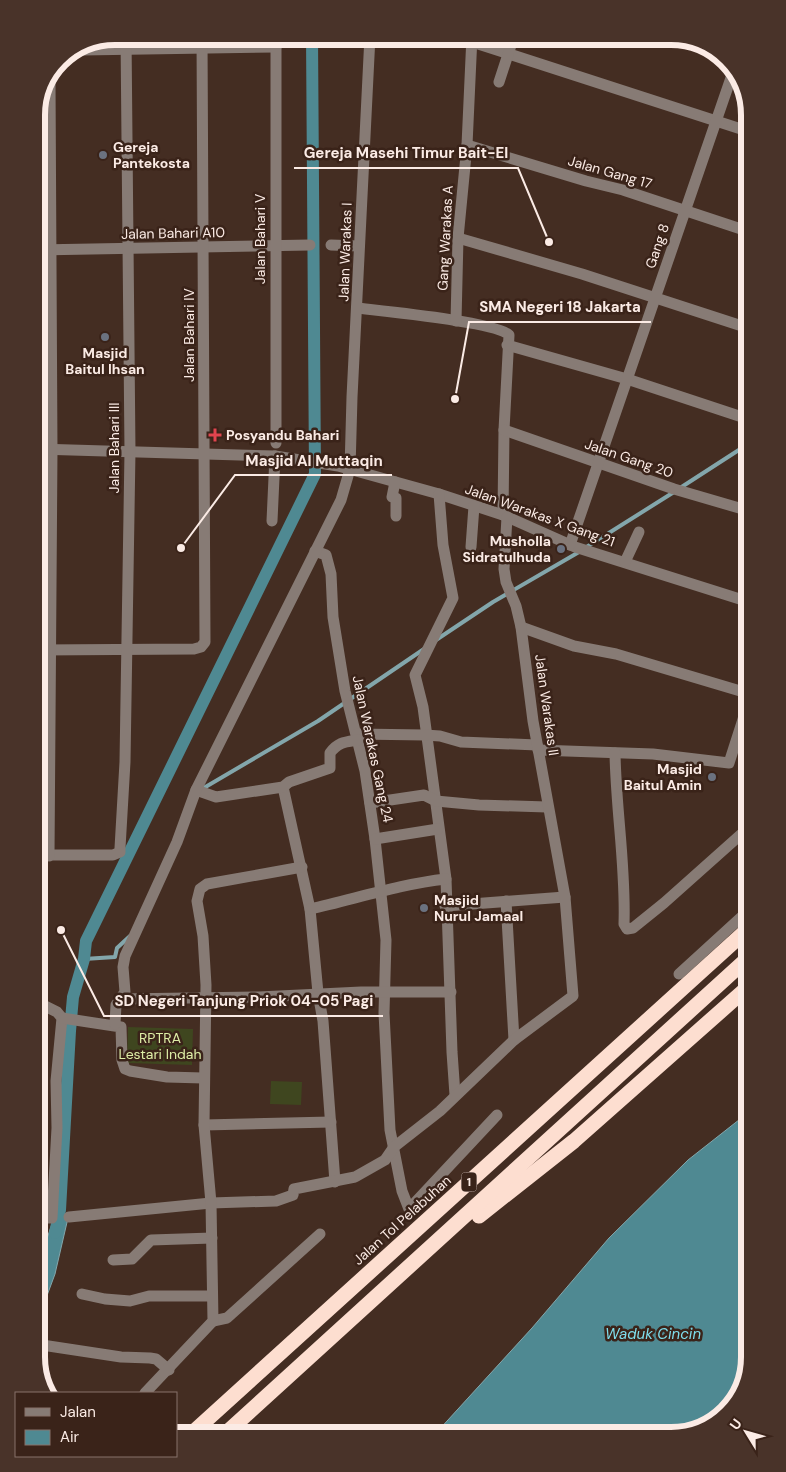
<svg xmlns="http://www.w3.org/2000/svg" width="786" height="1472" font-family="'DM Sans',sans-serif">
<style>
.green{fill:#3f461f}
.water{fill:#4f8992;stroke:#83a6ab}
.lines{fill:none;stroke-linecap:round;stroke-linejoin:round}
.stream{stroke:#83a6ab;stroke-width:4}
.canal{stroke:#4f8992;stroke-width:12}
.minor{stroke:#877b75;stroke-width:11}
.highway{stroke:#fdded0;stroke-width:15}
.worship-dot{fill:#6b7280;stroke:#3a2319;stroke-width:2}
.health-dot{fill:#e0444e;stroke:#3a2319;stroke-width:2}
.labels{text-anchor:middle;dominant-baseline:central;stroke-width:5;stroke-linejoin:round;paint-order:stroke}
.shield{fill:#3a2319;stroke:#c1afa8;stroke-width:1}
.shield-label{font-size:12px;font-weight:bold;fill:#fbebe5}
.poi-label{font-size:14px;font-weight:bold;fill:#fbebe5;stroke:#3a2319;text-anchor:start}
.street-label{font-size:14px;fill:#fbebe5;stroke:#3a2319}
.park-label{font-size:14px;fill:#ddeca5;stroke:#3a2319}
.water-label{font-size:15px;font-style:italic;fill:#7fdeed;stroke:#3a2319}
.rim{fill:none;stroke:#fbebe5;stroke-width:6}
.leader{fill:none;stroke:#fbebe5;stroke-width:2}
.callout-dot{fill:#fbebe5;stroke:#3a2319;stroke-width:2}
.callout-label{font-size:15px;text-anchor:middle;font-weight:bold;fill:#fbebe5;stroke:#3a2319;stroke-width:5;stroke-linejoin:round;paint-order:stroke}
</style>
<rect width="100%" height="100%" fill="#442d22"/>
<g class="green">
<polygon points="128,1027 193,1029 192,1065 127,1063"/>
<polygon points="271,1081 302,1082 301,1105 270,1104"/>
</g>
<g class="water">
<polygon points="749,1112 750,1358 736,1401 702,1430 437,1432 532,1328 609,1238 688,1160"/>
<polygon points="54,1218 68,1218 55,1274 42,1309 42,1253"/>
</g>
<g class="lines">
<g class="stream">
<polyline points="680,488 745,446"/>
<polyline points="585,548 674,492"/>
<polyline points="436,640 493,602 579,552"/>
<polyline points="202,789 318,721 424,649"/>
<polyline points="84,959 115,957 117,948 130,936"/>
</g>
<polyline class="canal" points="55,1233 60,1210 70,1031 73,997 84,959 86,941 315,474 312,36"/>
<g class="minor">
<polyline points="472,42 744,130"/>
<polyline points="82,50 276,47"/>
<polyline points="499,82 514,36"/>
<polyline points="467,145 586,181 623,190 744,230"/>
<polyline points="458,238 582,274 745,327"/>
<polyline points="331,245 359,246"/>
<polyline points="37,250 310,245"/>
<path d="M 357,308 C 382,311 497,322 509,335 L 504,430 L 503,515"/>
<polyline points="456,321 458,238 467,145 472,36"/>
<polyline points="507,345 627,379 745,418"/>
<polyline points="504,430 674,489 746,510"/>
<polyline points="276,443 276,36"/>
<polyline points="38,449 275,456 338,466 439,494 503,515 575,547 746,601"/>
<polyline points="395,482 392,497 396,498 396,516"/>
<polyline points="439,494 443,545 453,598 415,675 423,707 446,879 452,1052 455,1095"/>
<polyline points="272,521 275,456"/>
<polyline points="570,545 733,72"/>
<polyline points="471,547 474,506"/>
<polyline points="315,551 326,555 331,574 333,617 345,691 365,771 375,839 386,940 384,1013 390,1130 402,1191 409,1209 497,1115"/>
<polyline points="625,562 639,532"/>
<polyline points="521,627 574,646 616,654 747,693"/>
<polyline points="39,650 194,649 201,647 205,642 202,36"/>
<polyline points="357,734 425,735 440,736 461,742 537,745"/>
<polyline points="538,750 653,754 729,763 747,707"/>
<path d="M 615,753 C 616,811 626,867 624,924 L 627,929 L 633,928 L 664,903 L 747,829"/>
<polyline points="283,787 310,909 318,993 323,1021 335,1182"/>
<path d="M 196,790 L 216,797 L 283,787 L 289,782 L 330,768 L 330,753 C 338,742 345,742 358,740"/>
<polyline points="370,803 424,795 436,801 479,805 547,807"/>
<polyline points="375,839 438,829"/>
<polyline points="40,855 113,855 120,852 120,848 125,762 130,451 126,36"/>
<polyline points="49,856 52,450 50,81"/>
<polyline points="506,901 514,1040"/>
<polyline points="445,906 565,897"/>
<path d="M 310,909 C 355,899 400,884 446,879"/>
<polyline points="679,974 748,911"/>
<polyline points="120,999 259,997 361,992 451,992"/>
<polyline points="41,1004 57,1012 62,1018 56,1081 57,1128 52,1218 42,1218"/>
<polyline points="62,1018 121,1027 122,1060 125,1069 130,1071 167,1077 203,1078"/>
<polyline points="115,1024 116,1005 125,992 123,967 125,956 177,842 196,790 341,500 350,469 352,397 370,36"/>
<polyline points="204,1125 331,1122"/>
<polyline points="69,1217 211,1203 276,1201 293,1195 294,1189 355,1177 385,1160 394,1147 440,1111 514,1040 573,996 565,897 533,721 521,627 516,606 506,582 504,569 507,517"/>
<polyline points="113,1260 132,1259 151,1240 212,1238"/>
<polyline points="82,1294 105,1299 130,1301 149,1296 211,1296"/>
<polyline points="213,1321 227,1318 320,1234"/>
<polyline points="42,1345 121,1357 150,1358 156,1359 169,1370"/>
<polyline points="145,1393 213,1321 211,1203 204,1125 206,985 203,936 197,901 200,889 207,884 302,867"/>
</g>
<g class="highway">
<polyline points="479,1216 574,1141 748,987"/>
<polyline points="225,1434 748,958"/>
<polyline points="190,1435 748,929"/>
</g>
</g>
<g class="worship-dot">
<circle cx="103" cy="155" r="5"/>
<circle cx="105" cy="337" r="5"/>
<circle cx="561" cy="549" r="5"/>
<circle cx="712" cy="777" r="5"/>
<circle cx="424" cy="908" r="5"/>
</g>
<path class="health-dot" d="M212.5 427.5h5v5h5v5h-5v5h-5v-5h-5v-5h5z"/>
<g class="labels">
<rect class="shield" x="461.5" y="1172.5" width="15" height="19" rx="4"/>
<g class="shield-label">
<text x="469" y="1182">1</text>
</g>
<g class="poi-label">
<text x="113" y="147">Gereja<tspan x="113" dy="16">Pantekosta</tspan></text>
<text x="105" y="353" text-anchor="middle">Masjid<tspan x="105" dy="16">Baitul Ihsan</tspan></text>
<text x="226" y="435">Posyandu Bahari</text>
<text x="551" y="541" text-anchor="end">Musholla<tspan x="551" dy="16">Sidratulhuda</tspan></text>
<text x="702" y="769" text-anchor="end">Masjid<tspan x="702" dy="16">Baitul Amin</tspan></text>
<text x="434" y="900">Masjid<tspan x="434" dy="16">Nurul Jamaal</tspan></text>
</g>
<g class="street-label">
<text transform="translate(610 172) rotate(16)">Jalan Gang 17</text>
<text transform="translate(173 233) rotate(-1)">Jalan Bahari A10</text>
<text transform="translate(445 238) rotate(-87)">Gang Warakas A</text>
<text transform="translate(260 239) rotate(-90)">Jalan Bahari V</text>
<text transform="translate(657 246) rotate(-71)">Gang 8</text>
<text transform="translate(345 252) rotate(-88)">Jalan Warakas I</text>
<text transform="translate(189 335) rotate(-90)">Jalan Bahari IV</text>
<text transform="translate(114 448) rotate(-90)">Jalan Bahari III</text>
<text transform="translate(629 458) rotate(19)">Jalan Gang 20</text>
<text transform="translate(540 515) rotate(20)">Jalan Warakas X Gang 21</text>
<text transform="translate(547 705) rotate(82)">Jalan Warakas II</text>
<text transform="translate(373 749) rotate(78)">Jalan Warakas Gang 24</text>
<text transform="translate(402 1220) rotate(-42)">Jalan Tol Pelabuhan</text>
</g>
<g class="park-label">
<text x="160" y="1038">RPTRA<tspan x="160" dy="16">Lestari Indah</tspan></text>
</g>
<g class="water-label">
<text x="653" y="1334">Waduk Cincin</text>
</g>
</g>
<path d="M0 0H786V1472H0ZM115 45H671A70 70 0 0 1 741 115V1357A70 70 0 0 1 671 1427H115A70 70 0 0 1 45 1357V115A70 70 0 0 1 115 45Z" fill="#493329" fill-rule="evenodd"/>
<path class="rim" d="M115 45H671A70 70 0 0 1 741 115V1357A70 70 0 0 1 671 1427H115A70 70 0 0 1 45 1357V115A70 70 0 0 1 115 45Z"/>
<path class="leader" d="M549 242L518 168H294M455 399L469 322H651M181 548L235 475H392M61 930L104 1016H383"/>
<g class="callout-dot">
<circle cx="549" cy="242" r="5"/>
<circle cx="455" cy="399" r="5"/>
<circle cx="181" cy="548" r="5"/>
<circle cx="61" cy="930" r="5"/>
</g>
<g class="callout-label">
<text x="406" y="158">Gereja Masehi Timur Bait-El</text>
<text x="560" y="312">SMA Negeri 18 Jakarta</text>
<text x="314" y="466">Masjid Al Muttaqin</text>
<text x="244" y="1006">SD Negeri Tanjung Priok 04-05 Pagi</text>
</g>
<rect x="15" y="1392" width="162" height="65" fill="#3a2319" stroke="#87736b"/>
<rect x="25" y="1408" width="25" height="8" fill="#877b75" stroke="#87736b"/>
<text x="60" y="1417" font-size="15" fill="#fbebe5">Jalan</text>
<rect x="25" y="1430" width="25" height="15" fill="#4f8992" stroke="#87736b"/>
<text x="60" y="1442" font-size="15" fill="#fbebe5">Air</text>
<g transform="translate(746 1432) rotate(307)" stroke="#3a2319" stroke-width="4" paint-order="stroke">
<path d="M0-4L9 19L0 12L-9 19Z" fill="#fbebe5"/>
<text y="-8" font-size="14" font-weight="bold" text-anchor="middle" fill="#fbebe5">U</text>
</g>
</svg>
